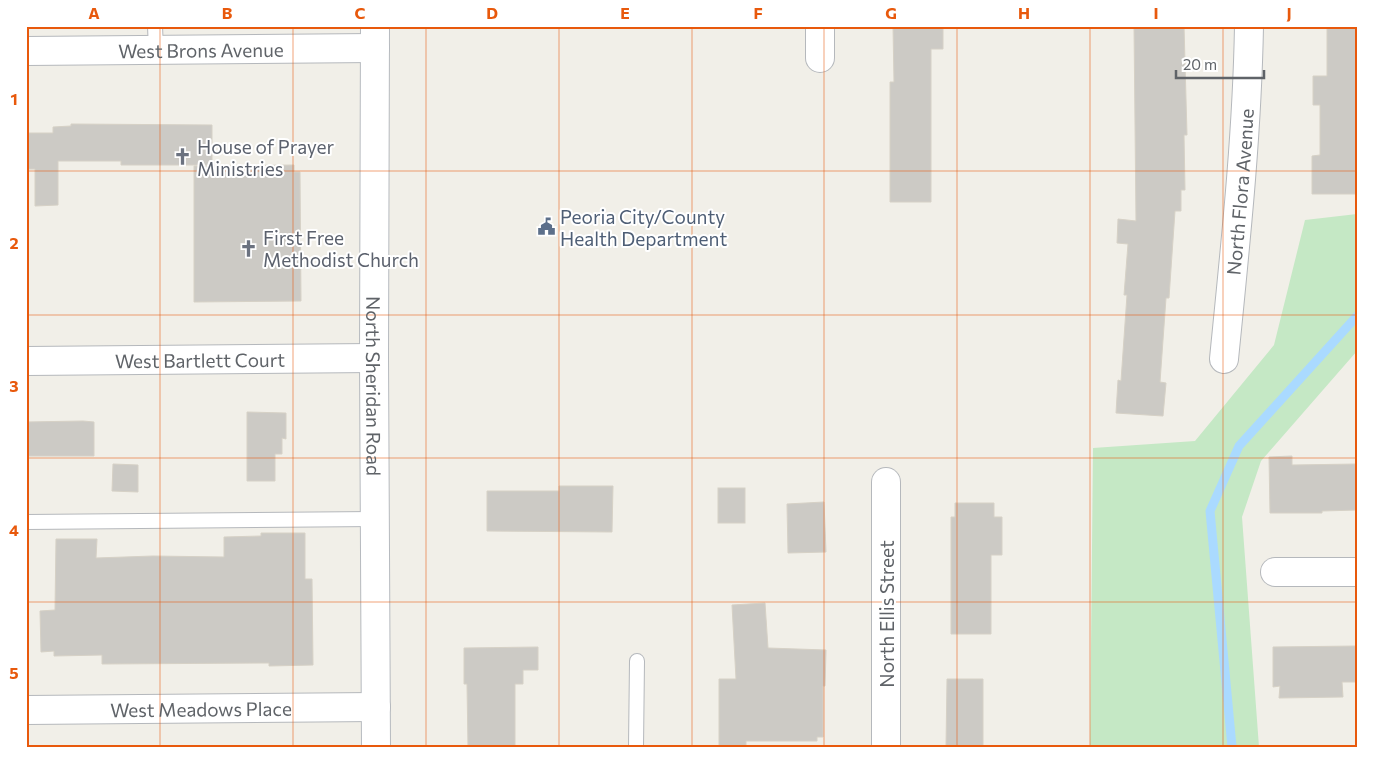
<svg xmlns="http://www.w3.org/2000/svg" width="1383" height="773" font-family="Commissioner,sans-serif">
<style>
.green{fill:#c5e8c5}
.lines{fill:none;stroke-linecap:round;stroke-linejoin:round}
.stream{stroke:#aadaff;stroke-width:9}
.building{fill:#cccac5;stroke:#d6d1c6}
.lane-casing{stroke:#b5b8bc;stroke-width:16}
.street-casing{stroke:#b5b8bc;stroke-width:30}
.secondary-casing{stroke:#b6babf;stroke-width:30}
.lane{stroke:#fff;stroke-width:14}
.street{stroke:#fff;stroke-width:28}
.secondary{stroke:#fff;stroke-width:28}
.grid{fill:none;stroke:#e8590c;stroke-width:1;stroke-opacity:0.55}
.labels{text-anchor:middle;dominant-baseline:central;stroke-width:4;stroke-linejoin:round;paint-order:stroke}
.street-label{font-size:19px;fill:#5f6368;stroke:#fff}
.worship-label{font-size:19px;fill:#5b616d;stroke:#fff;text-anchor:start}
.service-label{font-size:19px;fill:#4e5e75;stroke:#fff;text-anchor:start}
.neatline{fill:none;stroke:#e8590c;stroke-width:2}
.grid-label{font-size:16px;text-anchor:middle;font-weight:bold;fill:#e8590c}
</style>
<rect width="100%" height="100%" fill="#f1efe8"/>
<polygon class="green" points="1357,214 1357,351 1261,461 1242,517 1259,747 1090,747 1093,448 1195,441 1274,345 1305,220"/>
<g class="lines">
<polyline class="stream" points="1232,747 1210,511 1239,446 1357,316"/>
</g>
<g class="building">
<polygon points="893,26 943,26 943,49 931,49 931,202 890,202 890,82 894,82"/>
<polygon points="1134,26 1184,26 1187,135 1184,135 1185,190 1181,190 1181,211 1175,211 1169,298 1166,298 1160,382 1166,383 1163,416 1116,413 1118,380 1121,381 1127,295 1124,295 1128,244 1117,243 1118,219 1136,221"/>
<polygon points="1327,26 1357,26 1357,194 1312,194 1312,156 1320,155 1320,105 1313,105 1313,76 1327,76"/>
<polygon points="71,124 212,125 212,165 121,165 121,161 58,161 58,205 35,206 35,169 26,169 26,133 53,133 53,127 71,126"/>
<polygon points="294,165 294,172 300,172 301,301 194,302 194,166"/>
<polygon points="247,412 286,413 286,439 282,438 282,454 275,454 275,481 247,481"/>
<polygon points="83,421 94,422 94,456 26,456 26,422"/>
<polygon points="1292,456 1292,465 1357,464 1357,510 1322,511 1322,513 1270,513 1269,457"/>
<polygon points="113,464 138,465 138,492 112,491"/>
<polygon points="559,486 613,486 612,532 487,531 487,491 559,491"/>
<rect x="718" y="488" width="27" height="35"/>
<polygon points="824,502 826,552 788,553 787,504"/>
<polygon points="955,503 994,503 994,517 1002,517 1002,555 991,555 991,634 951,634 951,517 955,517"/>
<polygon points="261,533 305,533 305,579 312,579 313,665 269,666 269,663 102,664 102,655 54,656 54,651 41,652 40,611 55,610 56,539 97,539 96,558 153,556 224,557 224,537 261,536"/>
<polygon points="765,603 768,648 826,650 825,686 823,686 823,737 817,737 817,741 746,741 746,747 719,747 719,679 736,679 732,605"/>
<polygon points="1357,646 1357,682 1342,682 1343,697 1279,698 1280,686 1273,687 1273,647"/>
<polygon points="538,647 538,670 523,670 523,684 515,684 515,747 468,747 467,684 464,684 464,648"/>
<polygon points="947,679 983,679 983,747 946,747"/>
</g>
<g class="lines">
<defs>
<g id="lane">
<polyline points="155,26 156,50"/>
<polyline points="26,522 375,519"/>
<polyline points="636,747 637,661"/>
</g>
<g id="street">
<polyline points="820,26 820,58"/>
<path id="s1" d="M 26,51 L 375,48"/>
<path id="s2" d="M 1224,359 C 1235,248 1247,138 1249,26"/>
<path id="s3" d="M 26,361 L 374,358"/>
<polyline points="886,482 886,747"/>
<polyline points="1275,572 1357,572"/>
<path id="s4" d="M 26,710 L 376,707"/>
</g>
<g id="secondary">
<path id="s5" d="M 375,26 L 374,358 L 376,747"/>
</g>
</defs>
<use href="#lane" class="lane-casing"/>
<use href="#street" class="street-casing"/>
<use href="#secondary" class="secondary-casing"/>
<use href="#lane" class="lane"/>
<use href="#street" class="street"/>
<use href="#secondary" class="secondary"/>
</g>
<path class="grid" d="M 160,26 L 160,747M 293,26 L 293,747M 426,26 L 426,747M 559,26 L 559,747M 692,26 L 692,747M 824,26 L 824,747M 957,26 L 957,747M 1090,26 L 1090,747M 1223,26 L 1223,747M 26,171 L 1357,171M 26,315 L 1357,315M 26,458 L 1357,458M 26,602 L 1357,602"/>
<defs>
<symbol id="church-bare" viewBox="-9 -9 18 18"><path d="M-1.2-6h2.4v3.5h3.3v2.4h-3.3V6h-2.4V-.1h-3.3v-2.4h3.3Z" fill="#6b7280" stroke="#fff" stroke-width="2.5" paint-order="stroke"/></symbol>
<symbol id="civic-bare" viewBox="-9 -9 18 18"><path d="M-.6-6.5H3V-4.5H.6V-3L4-1V1h2V6H-6V1h2V-1L-.6-3ZM-1.2 2.5V6h2.4V2.5Z" fill="#5c6f8a" stroke="#fff" stroke-width="2.5" paint-order="stroke"/></symbol>
</defs>
<g fill-rule="evenodd">
<use href="#church-bare" x="170" y="144" width="25" height="25"/>
<use href="#civic-bare" x="534" y="214" width="25" height="25"/>
<use href="#church-bare" x="236" y="236" width="25" height="25"/>
</g>
<g class="labels">
<g class="street-label">
<text stroke="none"><textPath href="#s1" startOffset="175">West Brons Avenue</textPath></text>
<text stroke="none"><textPath href="#s2" startOffset="168">North Flora Avenue</textPath></text>
<text stroke="none"><textPath href="#s3" startOffset="174">West Bartlett Court</textPath></text>
<text stroke="none"><textPath href="#s5" startOffset="360">North Sheridan Road</textPath></text>
<text transform="translate(886 614) rotate(-90)">North Ellis Street</text>
<text stroke="none"><textPath href="#s4" startOffset="175">West Meadows Place</textPath></text>
</g>
<g class="worship-label">
<text x="197" y="146">House of Prayer<tspan x="197" dy="22">Ministries</tspan></text>
<text x="263" y="237">First Free<tspan x="263" dy="22">Methodist Church</tspan></text>
</g>
<g class="service-label">
<text x="560" y="216">Peoria City/County<tspan x="560" dy="22">Health Department</tspan></text>
</g>
</g>
<rect width="1383" height="773" fill="none" stroke="#ffffff" stroke-width="55"/>
<path d="M1176 70v8h88v-8" fill="none" stroke="#5f6368" stroke-width="2.5"/>
<text x="1183" y="70" font-size="15" fill="#5f6368" stroke="#ffffff" stroke-width="4" paint-order="stroke">20 m</text>
<rect x="28" y="28" width="1328" height="718" class="neatline"/>
<g class="grid-label">
<text x="94" y="19">A</text>
<text x="227" y="19">B</text>
<text x="360" y="19">C</text>
<text x="492" y="19">D</text>
<text x="625" y="19">E</text>
<text x="758" y="19">F</text>
<text x="891" y="19">G</text>
<text x="1024" y="19">H</text>
<text x="1156" y="19">I</text>
<text x="1289" y="19">J</text>
<text x="14" y="105">1</text>
<text x="14" y="249">2</text>
<text x="14" y="392">3</text>
<text x="14" y="536">4</text>
<text x="14" y="679">5</text>
</g>
</svg>
